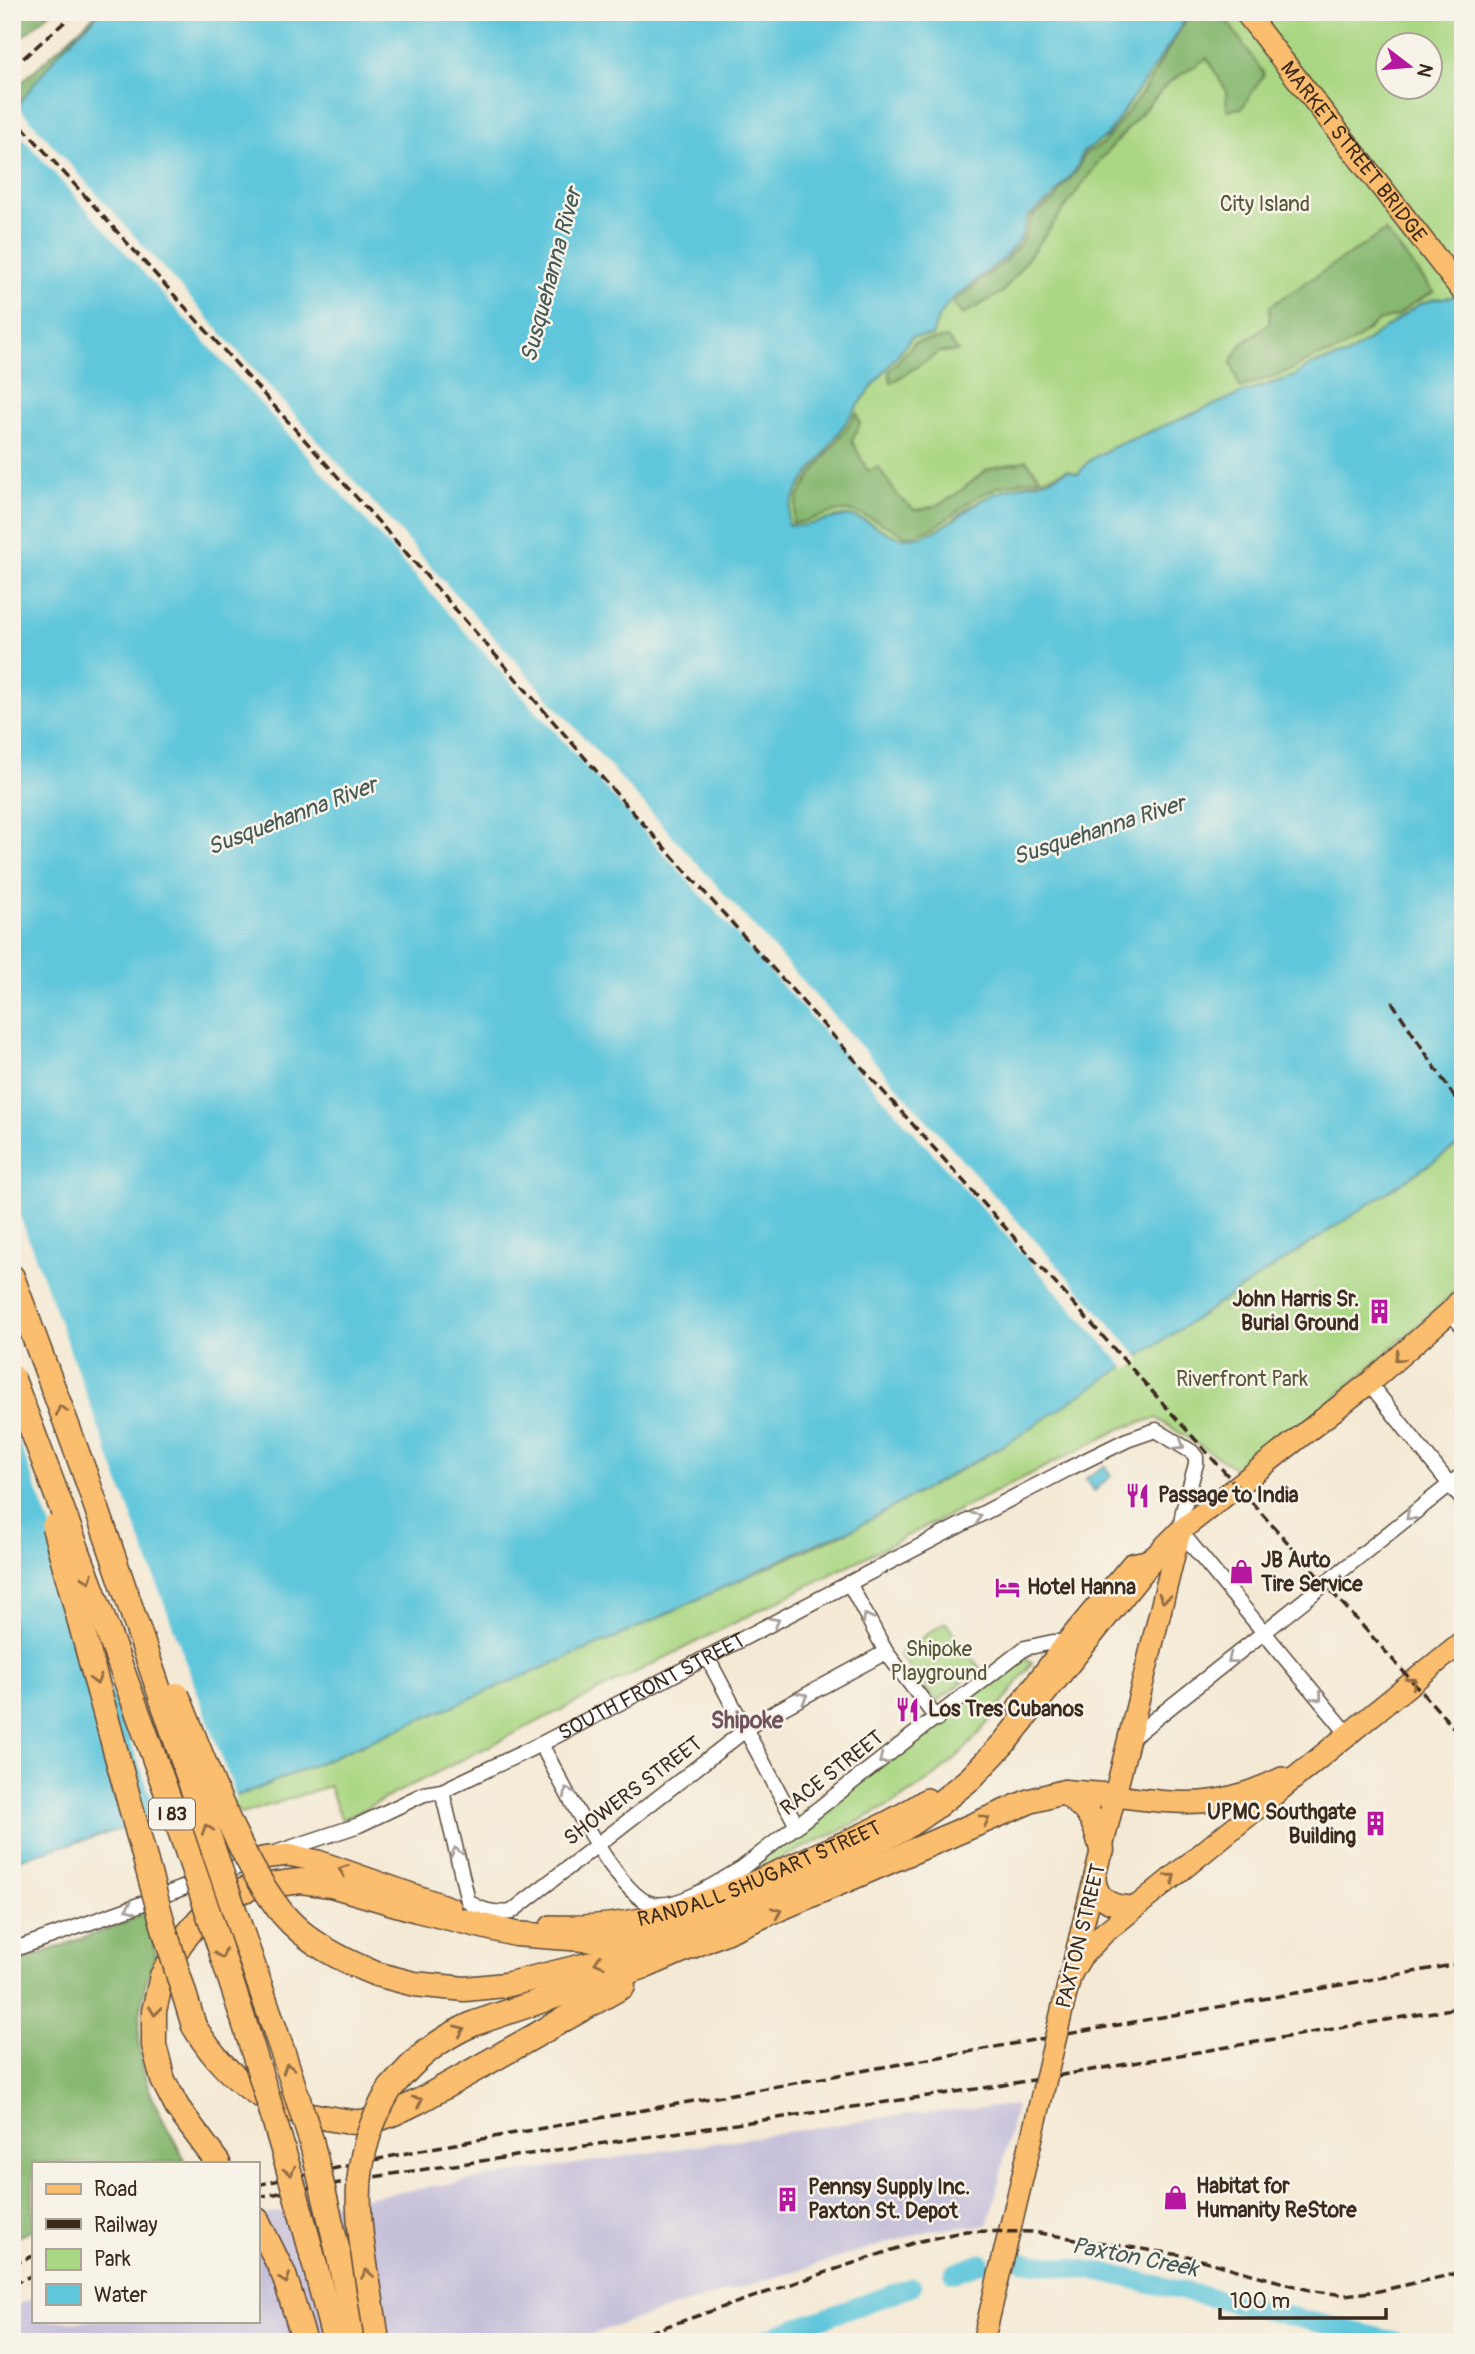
<svg xmlns="http://www.w3.org/2000/svg" width="1475" height="2354" font-family="Pangolin,sans-serif">
<style>
.industrial{fill:#c6c0da}
.green{fill:#aad783;stroke:#728050;stroke-width:2;fill-rule:evenodd}
.forest{fill:#87b871;stroke:#617148;stroke-width:2}
.water{fill:#5fc6db;stroke:#4d787c;stroke-width:2}
.pier{fill:#f4e9d4}
.lines{fill:none;stroke-linecap:round;stroke-linejoin:round}
.river{stroke:#5fc6db;stroke-width:19}
.street-casing{stroke:#574739;stroke-width:17}
.primary-casing{stroke:#574739;stroke-width:24}
.highway-casing{stroke:#574739;stroke-width:27}
.street{stroke:#fff;stroke-width:14}
.primary{stroke:#fbbd6e;stroke-width:21}
.highway{stroke:#fbbd6e;stroke-width:24}
.rail{stroke:#3b2a1e;stroke-width:3.5;stroke-dasharray:10 5;stroke-linecap:butt}
.primary-bridge-casing{stroke:#574739;stroke-width:24;stroke-linecap:butt}
.highway-bridge-casing{stroke:#574739;stroke-width:27;stroke-linecap:butt}
.primary-bridge{stroke:#fbbd6e;stroke-width:21}
.highway-bridge{stroke:#fbbd6e;stroke-width:24}
.oneway{stroke:#916c42}
.oneway2{stroke:#a79f9a}
.labels{text-anchor:middle;dominant-baseline:central;stroke-width:5;stroke-linejoin:round;paint-order:stroke}
.shield{fill:#f7f3e8;stroke:#73665b;stroke-width:2}
.shield-label{font-size:19px;font-weight:bold;fill:#3b2a1e}
.street-label{font-size:21px;fill:#3b2a1e;stroke:#f7f3e8}
.park-label{font-size:21px;fill:#575537;stroke:#f7f3e8}
.poi-label{font-size:21px;font-weight:bold;fill:#3b2a1e;stroke:#f7f3e8;text-anchor:start}
.water-label{font-size:23px;font-style:italic;fill:#465957;stroke:#f7f3e8}
.neighbourhood-label{font-size:23px;font-weight:bold;fill:#71535e;stroke:#f7f3e8}
</style>
<rect width="100%" height="100%" fill="#f7f3e8"/>
<filter id="ink" filterUnits="userSpaceOnUse"><feTurbulence type="fractalNoise" baseFrequency=".0143" numOctaves="2"/><feDisplacementMap in="SourceGraphic" scale="14" xChannelSelector="R" yChannelSelector="G"/><feConvolveMatrix kernelMatrix="1 2 1 2 8 2 1 2 1" color-interpolation-filters="sRGB"/></filter>
<filter id="wash" filterUnits="userSpaceOnUse"><feTurbulence type="fractalNoise" baseFrequency=".00686" numOctaves="4" result="noise"/><feDisplacementMap in="SourceGraphic" scale="28" xChannelSelector="R" yChannelSelector="G"/><feGaussianBlur stdDeviation="1.57" result="paint"/><feColorMatrix in="noise" values="0 0 0 0 0 0 0 0 0 0 0 0 0 0 0 0 0 1.4 0 .05"/><feComposite in="paint" operator="in"/></filter>
<g filter="url(#wash)">
<rect width="100%" height="100%" fill="#f4e9d4"/>
<polygon class="industrial" points="1016,2105 993,2207 987,2225 931,2230 646,2316 569,2342 12,2342 12,2307 33,2299 33,2321 257,2321 257,2216 484,2178 901,2115"/>
<g class="green">
<path d="M 1187,12 L 1463,12 L 1463,289 L 1453,297 L 1434,299 L 1418,305 L 1346,356 L 1313,364 L 1292,377 L 1260,387 L 1111,448 L 1090,460 L 1078,474 L 1067,470 C 1039,482 1010,486 981,500 C 953,513 944,537 907,538 C 886,538 868,516 846,516 C 827,517 808,529 788,526 C 786,496 812,473 827,450 C 853,410 882,374 912,337 L 932,336 L 937,320 L 950,301 L 1003,259 L 1020,239 L 1028,216 L 1052,198 L 1076,169 L 1083,152 L 1106,137 L 1180,29 ZM 1388,46 L 1430,46 L 1430,88 L 1388,88 Z"/>
<polygon points="1463,1142 1463,1282 1444,1302 1307,1422 1243,1473 1156,1418 1122,1428 342,1820 329,1786 242,1814 225,1799 252,1791 591,1647 853,1529 995,1451"/>
<polygon points="945,1622 980,1668 936,1702 899,1654"/>
<path d="M 1022,1657 L 1032,1663 C 1010,1692 988,1726 962,1752 C 905,1810 811,1840 740,1879 L 735,1875 Z"/>
</g>
<g class="forest">
<polygon points="21,12 51,12 12,46 12,20"/>
<polygon points="98,12 131,12 24,105 12,91"/>
<polygon points="1191,12 1221,12 1264,74 1242,108 1227,110 1226,91 1207,58 1167,84 1101,159 1003,292 962,315 953,302 1004,262 1022,242 1032,216 1055,200 1061,189 1077,171 1085,154 1104,143 1142,93"/>
<polygon points="1385,231 1434,292 1412,304 1397,316 1378,321 1356,340 1334,353 1315,357 1293,369 1240,388 1231,362 1240,346 1269,323 1270,306"/>
<polygon points="947,338 958,351 940,352 891,383 889,371 915,342"/>
<path d="M 857,413 L 860,424 L 852,441 L 868,471 L 878,467 L 899,497 L 915,510 C 941,508 954,496 974,480 C 978,477 983,472 987,470 C 999,464 1013,466 1026,460 L 1040,477 L 998,487 L 975,498 L 935,527 L 908,537 C 890,528 866,513 846,511 C 828,510 810,523 792,523 L 798,497 L 810,478 Z"/>
<path d="M 146,1911 L 156,1955 C 148,1970 145,1985 142,2001 C 130,2068 155,2106 186,2162 L 33,2163 L 33,2230 L 12,2239 L 12,1964 L 127,1922 Z"/>
</g>
<g class="water">
<path d="M 101,12 L 1187,12 L 1180,29 L 1106,137 L 1083,152 L 1076,169 L 1052,198 L 1028,216 L 1020,239 L 1003,259 L 950,301 L 937,320 L 932,336 L 912,337 C 882,374 853,410 827,450 C 812,472 786,496 788,525 C 808,529 827,517 846,516 C 868,516 886,538 907,538 C 943,537 965,506 996,493 C 1012,486 1027,485 1043,481 C 1051,479 1059,474 1068,470 L 1078,474 L 1090,460 L 1111,448 L 1245,392 L 1292,377 L 1313,364 L 1346,356 L 1418,305 L 1434,299 L 1453,297 L 1463,289 L 1463,1142 L 1011,1441 L 853,1529 L 815,1544 L 628,1632 L 252,1791 L 12,1861 L 12,112 L 62,49 Z"/>
<polygon points="1105,1466 1111,1476 1094,1491 1085,1479"/>
</g>
<g class="pier">
<polygon points="15,103 1142,1360 1127,1370 12,126 12,106"/>
<polygon points="12,1195 237,1799 160,1821 12,1422"/>
</g>
<g class="lines">
<g class="river">
<polyline points="1025,2262 1102,2272 1399,2342"/>
<polyline points="954,2273 981,2263"/>
<polyline points="757,2342 912,2287"/>
</g>
</g>
</g>
<g filter="url(#ink)">
<g class="lines">
<defs>
<g id="street">
<polyline points="1450,1312 1463,1327"/>
<polyline points="1369,1383 1463,1501"/>
<polyline points="849,1583 886,1652 937,1719"/>
<polyline points="707,1657 797,1826"/>
<polyline points="1130,1739 1463,1474"/>
<path d="M 541,1744 C 559,1777 618,1899 653,1904 C 679,1909 720,1881 742,1868 L 1025,1648 L 1053,1642 L 1067,1642"/>
<path d="M 442,1791 L 468,1901 C 479,1911 498,1914 511,1912 L 753,1724 L 886,1652"/>
<path id="s1" d="M 278,1852 L 359,1825 L 424,1794 L 442,1791 L 541,1744 L 1066,1470 L 1127,1440 L 1156,1430 L 1192,1452 L 1196,1457 L 1196,1464 L 1183,1511 L 1180,1531 L 1348,1734"/>
<polyline points="12,1950 128,1909 256,1860"/>
</g>
<g id="primary">
<path id="s2" d="M 1245,12 L 1463,292"/>
<polyline points="1018,1707 1067,1642 1132,1564 1151,1560 1180,1531 1369,1383 1450,1312 1463,1297"/>
<path d="M 1116,1796 C 1185,1805 1218,1809 1282,1778"/>
<polyline points="262,1858 288,1855 318,1861 451,1908"/>
<path d="M 1095,1879 C 1097,1902 1115,1907 1135,1907"/>
<path id="s3" d="M 551,1926 C 651,1930 724,1896 812,1856 C 852,1839 891,1823 927,1799"/>
<polyline points="1070,1976 1081,1957 1104,1933 1463,1641"/>
<polyline points="1063,2006 1180,1531"/>
<polyline points="983,2342 1043,2091"/>
</g>
<g id="highway">
<polyline points="12,1277 85,1474"/>
<path d="M 1064,1792 C 1091,1812 1094,1818 1102,1850"/>
<polyline points="376,1974 414,1984 465,1989 505,1985 604,1961 761,1896 901,1830 935,1807 971,1778 1004,1743 1151,1560"/>
<path d="M 194,2026 C 224,2076 264,2108 322,2117 C 334,2119 348,2123 360,2122 C 381,2121 403,2109 421,2100 L 623,1986"/>
<path d="M 390,2089 C 416,2058 438,2039 475,2023 L 648,1965 L 1030,1801 L 1064,1792 L 1116,1796"/>
<polyline points="218,2163 177,2107 163,2080 154,2045 154,2011 162,1976 180,1944 200,1919 224,1897 253,1887 301,1881 331,1885 417,1910 515,1934 597,1940 649,1934"/>
<polyline points="257,2220 284,2275 305,2342"/>
<polyline points="338,2252 357,2342"/>
<polyline points="313,2258 335,2342"/>
</g>
</defs>
<use href="#street" class="street-casing"/>
<use href="#primary" class="primary-casing"/>
<use href="#highway" class="highway-casing"/>
<use href="#street" class="street"/>
<use href="#primary" class="primary"/>
<use href="#highway" class="highway"/>
<g class="rail">
<polyline points="12,68 76,12"/>
<polyline points="12,115 402,548 620,798 1463,1738"/>
<polyline points="1392,1002 1463,1110"/>
<polyline points="257,2185 421,2150 1463,1963"/>
<polyline points="257,2197 392,2174 997,2086 1463,2007"/>
<polyline points="12,2265 33,2256"/>
<polyline points="12,2284 33,2275"/>
<polyline points="620,2342 916,2242 966,2231 1032,2232 1187,2256 1313,2291 1345,2295 1379,2291 1463,2272"/>
</g>
<defs>
<polyline id="primary-bridge" points="1043,2091 1063,2006"/>
<g id="highway-bridge">
<path d="M 12,1377 C 122,1667 234,1958 313,2258"/>
<polyline points="85,1474 285,2059 311,2140 338,2252"/>
<polyline points="54,1527 164,1928 194,2026"/>
<path d="M 177,1695 C 205,1762 236,1856 282,1913 C 306,1942 342,1960 376,1974"/>
<path d="M 377,2342 C 366,2248 336,2177 390,2089"/>
</g>
</defs>
<use href="#primary-bridge" class="primary-bridge-casing"/>
<use href="#highway-bridge" class="highway-bridge-casing"/>
<use href="#primary-bridge" class="primary-bridge"/>
<use href="#highway-bridge" class="highway-bridge"/>
</g>
<defs><path id="oneway-chevron" d="M-2-3.5L2.5 0L-2 3.5" fill="none" stroke-width="1.6" stroke-linecap="round" stroke-linejoin="round" transform="scale(1.75)"/></defs>
<g class="oneway">
<use href="#oneway-chevron" transform="translate(1399 1357) rotate(139)"/>
<use href="#oneway-chevron" transform="translate(61 1410) rotate(-110)"/>
<use href="#oneway-chevron" transform="translate(88 1578) rotate(69)"/>
<use href="#oneway-chevron" transform="translate(1164 1598) rotate(104)"/>
<use href="#oneway-chevron" transform="translate(96 1680) rotate(75)"/>
<use href="#oneway-chevron" transform="translate(1412 1682) rotate(-39)"/>
<use href="#oneway-chevron" transform="translate(985 1820) rotate(-25)"/>
<use href="#oneway-chevron" transform="translate(207 1829) rotate(-109)"/>
<use href="#oneway-chevron" transform="translate(343 1870) rotate(-160)"/>
<use href="#oneway-chevron" transform="translate(1171 1878) rotate(-39)"/>
<use href="#oneway-chevron" transform="translate(777 1912) rotate(-23)"/>
<use href="#oneway-chevron" transform="translate(221 1954) rotate(71)"/>
<use href="#oneway-chevron" transform="translate(599 1962) rotate(163)"/>
<use href="#oneway-chevron" transform="translate(155 2011) rotate(97)"/>
<use href="#oneway-chevron" transform="translate(460 2030) rotate(-24)"/>
<use href="#oneway-chevron" transform="translate(288 2068) rotate(-108)"/>
<use href="#oneway-chevron" transform="translate(418 2101) rotate(-26)"/>
<use href="#oneway-chevron" transform="translate(290 2171) rotate(75)"/>
<use href="#oneway-chevron" transform="translate(367 2274) rotate(-99)"/>
<use href="#oneway-chevron" transform="translate(285 2279) rotate(70)"/>
</g>
<g class="oneway2">
<use href="#oneway-chevron" transform="translate(1180 1445) rotate(31)"/>
<use href="#oneway-chevron" transform="translate(1410 1516) rotate(141)"/>
<use href="#oneway-chevron" transform="translate(977 1517) rotate(-27)"/>
<use href="#oneway-chevron" transform="translate(867 1618) rotate(-118)"/>
<use href="#oneway-chevron" transform="translate(775 1622) rotate(-28)"/>
<use href="#oneway-chevron" transform="translate(1232 1659) rotate(142)"/>
<use href="#oneway-chevron" transform="translate(803 1697) rotate(-28)"/>
<use href="#oneway-chevron" transform="translate(1318 1697) rotate(50)"/>
<use href="#oneway-chevron" transform="translate(883 1760) rotate(142)"/>
<use href="#oneway-chevron" transform="translate(568 1792) rotate(-119)"/>
<use href="#oneway-chevron" transform="translate(456 1852) rotate(-103)"/>
<use href="#oneway-chevron" transform="translate(130 1908) rotate(160)"/>
</g>
</g>
<defs>
<symbol id="building-bare" viewBox="-9 -9 18 18"><path d="M-4-6H4V6H1V3H-1V6H-4ZM-2.5-4.3h1.7v1.8h-1.7ZM.8-4.3h1.7v1.8H.8ZM-2.5-1h1.7V.8h-1.7ZM.8-1h1.7V.8H.8Z" fill="#b5179e" stroke="#f7f3e8" stroke-width="2.5" paint-order="stroke"/></symbol>
<symbol id="restaurant-bare" viewBox="-9 -9 18 18"><path d="M-5-6h1v4h1v-4h1v4h1v-4h1v5L-1.5 .5V6h-2V.5L-5-1ZM5-6V6H3V1.5H1.5Q1.5-4 5-6Z" fill="#b5179e" stroke="#f7f3e8" stroke-width="2.5" paint-order="stroke"/></symbol>
<symbol id="shop-bare" viewBox="-9 -9 18 18"><path d="M-5-2.5h2.3a2.7 3.5 0 0 1 5.4 0H5L5.5 6h-11ZM-1.5-2.5h3a1.5 2.3 0 0 0-3 0Z" fill="#b5179e" stroke="#f7f3e8" stroke-width="2.5" paint-order="stroke"/></symbol>
<symbol id="hotel-bare" viewBox="-9 -9 18 18"><path d="M-6-4.5h1.5V1H6V5H4.5V3h-9V5H-6ZM-4 0a1.8 1.8 0 1 1 3.6 0ZM.5 0V-2.5h3Q6-2.5 6 0Z" fill="#b5179e" stroke="#f7f3e8" stroke-width="2.5" paint-order="stroke"/></symbol>
</defs>
<g fill-rule="evenodd">
<use href="#building-bare" x="1362" y="1294" width="35" height="35"/>
<use href="#restaurant-bare" x="1120" y="1478" width="35" height="35"/>
<use href="#shop-bare" x="1224" y="1554" width="35" height="35"/>
<use href="#hotel-bare" x="990" y="1570" width="35" height="35"/>
<use href="#restaurant-bare" x="890" y="1692" width="35" height="35"/>
<use href="#building-bare" x="1358" y="1806" width="35" height="35"/>
<use href="#shop-bare" x="1158" y="2180" width="35" height="35"/>
<use href="#building-bare" x="770" y="2182" width="35" height="35"/>
</g>
<g class="labels">
<rect class="shield" x="149" y="1798.5" width="46" height="31" rx="5"/>
<g class="shield-label">
<text x="172" y="1814">I 83</text>
</g>
<g class="street-label">
<text stroke="none"><textPath href="#s2" startOffset="177">MARKET STREET BRIDGE</textPath></text>
<text stroke="none"><textPath href="#s1" startOffset="410">SOUTH FRONT STREET</textPath></text>
<text transform="translate(832 1773) rotate(-38)">RACE STREET</text>
<text transform="translate(633 1791) rotate(-37)">SHOWERS STREET</text>
<text stroke="none"><textPath href="#s3" startOffset="217">RANDALL SHUGART STREET</textPath></text>
<text transform="translate(1081 1936) rotate(-76)">PAXTON STREET</text>
</g>
<g class="park-label">
<text x="1265" y="204">City Island</text>
<text x="1242" y="1379">Riverfront Park</text>
<text x="939" y="1649">Shipoke<tspan x="939" dy="24">Playground</tspan></text>
</g>
<g class="poi-label">
<text x="1359" y="1299" text-anchor="end">John Harris Sr.<tspan x="1359" dy="24">Burial Ground</tspan></text>
<text x="1158" y="1495">Passage to India</text>
<text x="1261" y="1560">JB Auto<tspan x="1261" dy="24">Tire Service</tspan></text>
<text x="1027" y="1587">Hotel Hanna</text>
<text x="928" y="1709">Los Tres Cubanos</text>
<text x="1356" y="1812" text-anchor="end">UPMC Southgate<tspan x="1356" dy="24">Building</tspan></text>
<text x="1196" y="2186">Habitat for<tspan x="1196" dy="24">Humanity ReStore</tspan></text>
<text x="808" y="2187">Pennsy Supply Inc.<tspan x="808" dy="24">Paxton St. Depot</tspan></text>
</g>
<g class="water-label">
<text transform="translate(551 275) rotate(-75)">Susquehanna River</text>
<text transform="translate(292 816) rotate(-21)">Susquehanna River</text>
<text transform="translate(1099 830) rotate(-18)">Susquehanna River</text>
<text transform="translate(1135 2257) rotate(11)">Paxton Creek</text>
</g>
<g class="neighbourhood-label">
<text x="747" y="1720">Shipoke</text>
</g>
</g>
<rect width="1475" height="2354" fill="none" stroke="#f7f3e8" stroke-width="42"/>
<rect x="32" y="2162" width="228" height="161" fill="#f7f3e8" stroke="#aca397" stroke-width="2"/>
<rect x="46" y="2184" width="35" height="10" fill="#fbbd6e" stroke="#aca397" stroke-width="2"/>
<text x="94" y="2196" font-size="21" fill="#3b2a1e">Road</text>
<rect x="46" y="2219" width="35" height="10" fill="#3b2a1e" stroke="#aca397" stroke-width="2"/>
<text x="94" y="2232" font-size="21" fill="#3b2a1e">Railway</text>
<rect x="46" y="2249" width="35" height="21" fill="#aad783" stroke="#aca397" stroke-width="2"/>
<text x="94" y="2266" font-size="21" fill="#3b2a1e">Park</text>
<rect x="46" y="2284" width="35" height="21" fill="#5fc6db" stroke="#aca397" stroke-width="2"/>
<text x="94" y="2302" font-size="21" fill="#3b2a1e">Water</text>
<g transform="translate(1409 66) rotate(106)"><circle r="33" fill="#f7f3e8" stroke="#aca397" stroke-width="2"/>
<path d="M0-5L12 26L0 18L-12 26Z" fill="#b5179e"/>
<text y="-10" font-size="19" font-weight="bold" text-anchor="middle" fill="#3b2a1e">N</text>
</g>
<path d="M1220 2308v10h166v-10" fill="none" stroke="#3b2a1e" stroke-width="3.5"/>
<text x="1230" y="2308" font-size="21" fill="#3b2a1e" stroke="#f7f3e8" stroke-width="5" paint-order="stroke">100 m</text>
</svg>
